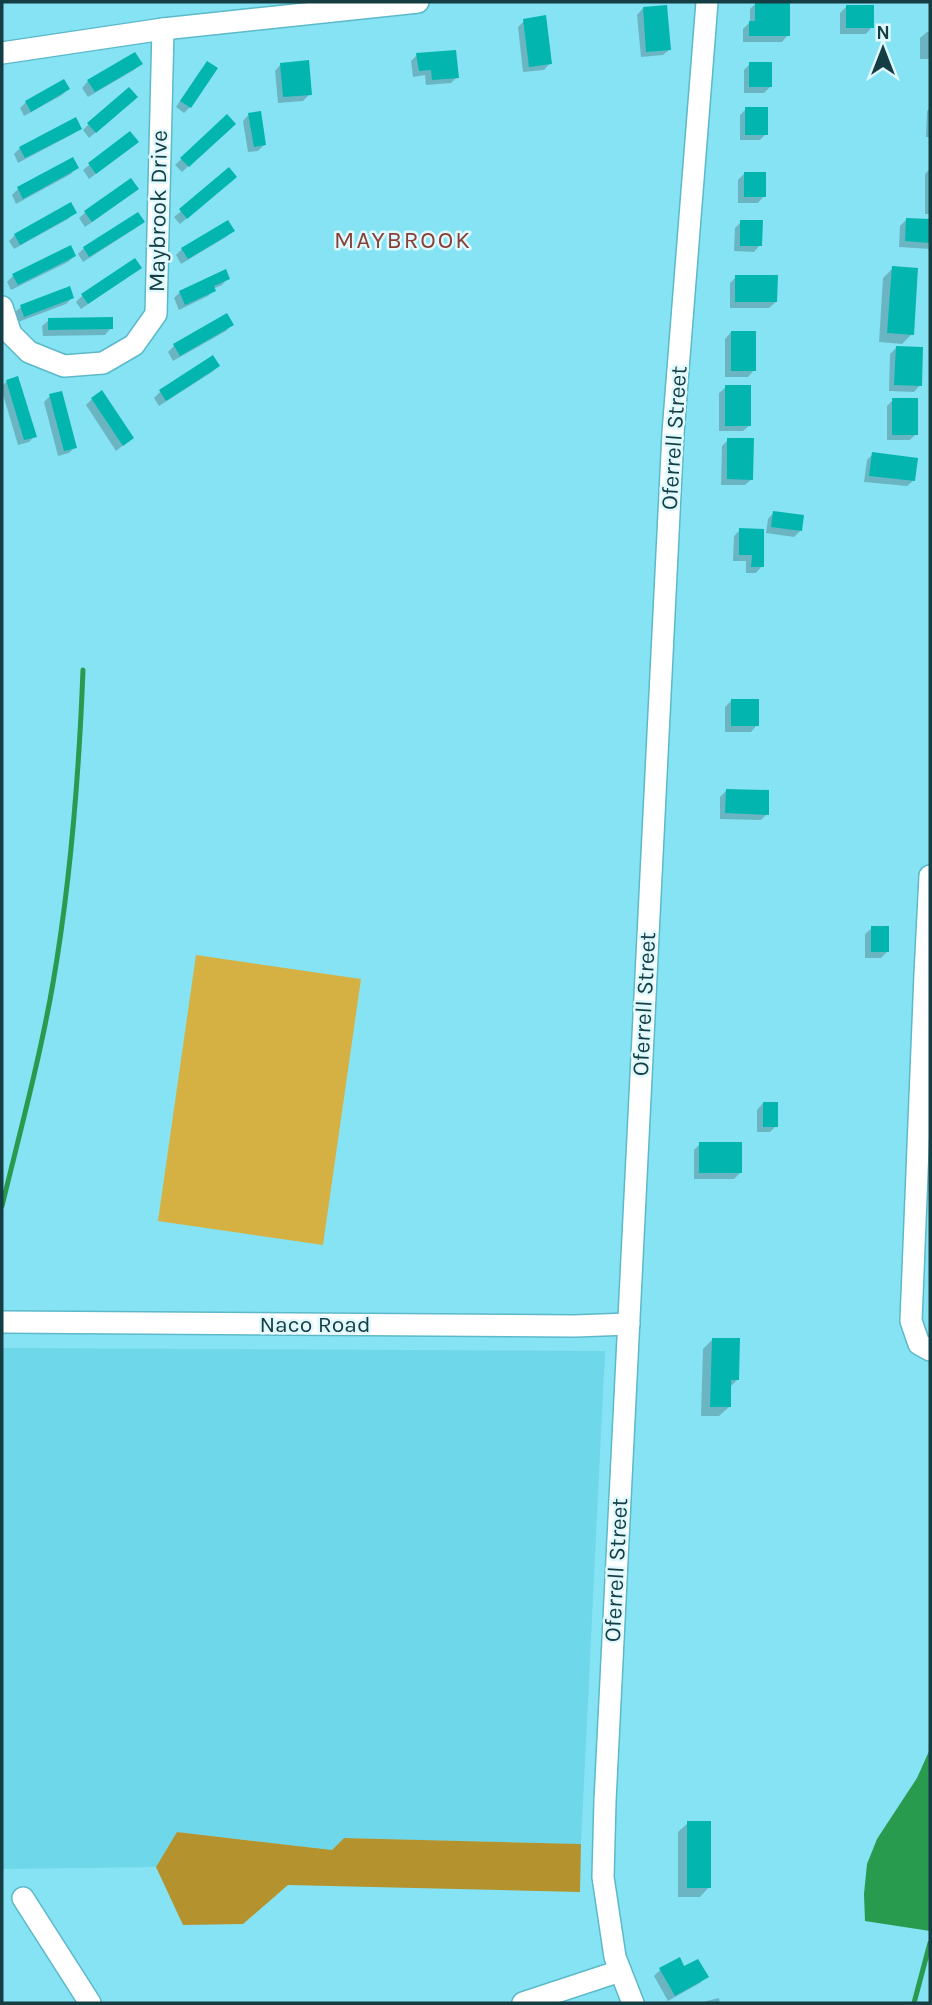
<svg xmlns="http://www.w3.org/2000/svg" width="932" height="2005" font-family="Karla,sans-serif">
<style>
.built{fill:#6ed7e9}
.green{fill:#d5b144}
.forest{fill:#b4932f}
.water{fill:#289b4f}
.shadow{fill:#0003}
.lines{fill:none;stroke-linecap:round;stroke-linejoin:round}
.stream{stroke:#289b4f;stroke-width:5}
.building{fill:#02b6af}
.street-casing{stroke:#5cb9c9;stroke-width:24}
.street{stroke:#fff;stroke-width:21}
.labels{text-anchor:middle;dominant-baseline:central;stroke-width:5;stroke-linejoin:round;paint-order:stroke}
.street-label{font-size:23px;fill:#153d44;stroke:#dff9fe}
.neighbourhood-label{font-size:24px;letter-spacing:2px;fill:#874035;stroke:#dff9fe}
</style>
<rect width="100%" height="100%" fill="#86e3f4"/>
<polygon class="built" points="2,1348 605,1351 581,1844 344,1838 332,1850 178,1832 156,1867 2,1869"/>
<polygon class="green" points="196,955 361,979 323,1245 158,1221"/>
<polygon class="forest" points="177,1832 332,1850 344,1838 581,1844 580,1892 288,1885 243,1924 183,1925 156,1867"/>
<polygon class="water" points="930,1749 930,1931 865,1921 864,1894 867,1864 877,1839 917,1778"/>
<g class="shadow">
<polygon points="756,3 788,35 782,42 743,42 743,29 750,22 750,9"/>
<polygon points="846,7 872,27 866,34 840,34 840,13"/>
<polygon points="643,8 670,49 663,55 641,57 637,15"/>
<polygon points="524,21 550,63 544,70 523,72 518,27"/>
<polygon points="927,32 930,32 930,59 920,59 920,38"/>
<polygon points="417,55 457,77 451,83 426,85 425,75 413,77 411,61"/>
<polygon points="141,64 134,70 88,97 82,88 88,81"/>
<polygon points="281,64 310,94 303,101 278,103 275,71"/>
<polygon points="750,64 770,87 764,93 744,93 744,70"/>
<polygon points="201,70 190,107 184,113 176,107"/>
<polygon points="68,89 62,95 24,116 20,108 26,102"/>
<polygon points="130,103 89,138 83,130 89,124"/>
<polygon points="930,108 930,137 926,137 927,111"/>
<polygon points="746,109 766,134 760,140 740,140 740,115"/>
<polygon points="249,114 264,145 258,151 248,152 243,121"/>
<polygon points="226,117 233,124 182,172 175,165"/>
<polygon points="80,128 73,134 18,163 14,154 20,148"/>
<polygon points="130,133 130,148 89,179 83,170"/>
<polygon points="73,159 77,167 71,174 16,204 12,195 18,189"/>
<polygon points="930,169 930,214 925,214 925,174"/>
<polygon points="229,170 229,183 180,224 174,217"/>
<polygon points="744,174 764,196 758,203 738,203 738,180"/>
<polygon points="130,195 85,227 79,218 86,212"/>
<polygon points="75,212 68,219 14,249 9,241 15,235"/>
<polygon points="907,219 930,221 930,249 899,247 900,226"/>
<polygon points="143,222 136,228 83,262 78,254 84,248"/>
<polygon points="741,222 760,245 754,252 734,251 735,228"/>
<polygon points="232,231 226,237 181,264 176,255 182,249"/>
<polygon points="74,256 68,262 11,290 7,282 14,275"/>
<polygon points="893,268 912,334 902,344 879,342 883,278"/>
<polygon points="133,273 81,309 76,302 82,296"/>
<polygon points="736,277 776,302 769,308 730,308 730,283"/>
<polygon points="228,278 222,285 213,289 214,290 208,296 179,310 174,298 180,292"/>
<polygon points="72,298 66,304 18,322 14,313 21,307"/>
<polygon points="226,315 232,324 226,331 173,361 168,352 174,346"/>
<polygon points="49,320 111,328 105,335 43,336 42,326"/>
<polygon points="731,332 754,370 748,377 725,377 725,339"/>
<polygon points="896,348 920,385 914,392 889,391 890,354"/>
<polygon points="212,357 218,366 212,372 159,406 154,398 160,392"/>
<polygon points="7,381 35,436 29,442 18,445 2,391 2,386"/>
<polygon points="726,387 750,425 743,431 719,431 719,393"/>
<polygon points="50,396 75,447 69,453 58,456 44,402"/>
<polygon points="92,399 132,438 116,451 86,405"/>
<polygon points="893,400 916,434 910,440 887,440 887,406"/>
<polygon points="728,440 752,479 745,485 721,485 722,446"/>
<polygon points="873,454 914,480 907,486 864,482 867,460"/>
<polygon points="774,512 801,530 794,537 766,533 768,519"/>
<polygon points="740,530 762,566 756,573 746,573 746,561 733,561 734,536"/>
<polygon points="731,701 757,725 751,732 725,732 725,707"/>
<polygon points="726,791 767,814 761,820 720,819 720,797"/>
<polygon points="872,928 887,952 881,958 865,958 865,934"/>
<polygon points="763,1103 776,1126 770,1132 757,1132 757,1110"/>
<polygon points="700,1144 740,1173 734,1179 694,1179 694,1150"/>
<polygon points="712,1340 737,1380 729,1388 729,1407 719,1416 701,1416 703,1349"/>
<polygon points="688,1823 709,1887 700,1897 678,1897 678,1832"/>
<polygon points="684,1968 706,1977 700,1983 668,2001 654,1976 660,1970"/>
<polygon points="719,1998 720,2003 699,2003"/>
</g>
<g class="lines">
<g class="stream">
<path d="M 2,1206 C 20,1132 40,1058 53,983 C 71,879 79,774 83,670"/>
<polyline points="914,2003 930,1943"/>
</g>
</g>
<g class="building">
<polygon points="755,2 790,2 790,36 749,36 749,21 755,21"/>
<polygon points="667,5 671,50 646,52 643,7"/>
<rect x="846" y="5" width="28" height="23"/>
<polygon points="546,15 552,64 529,67 523,19"/>
<polygon points="456,50 459,78 432,80 431,70 419,71 416,53"/>
<polygon points="135,52 143,64 95,92 87,80"/>
<polygon points="309,60 312,95 283,97 280,63"/>
<polygon points="207,61 218,68 191,108 180,101"/>
<rect x="749" y="62" width="23" height="25"/>
<polygon points="64,79 70,89 31,112 25,101"/>
<polygon points="129,87 138,97 96,133 87,123"/>
<rect x="745" y="107" width="23" height="28"/>
<polygon points="261,111 266,145 254,147 248,113"/>
<polygon points="227,114 236,124 189,167 180,158"/>
<polygon points="76,117 82,129 25,158 19,147"/>
<polygon points="130,131 139,142 96,174 88,163"/>
<polygon points="73,157 79,168 23,199 17,187"/>
<polygon points="229,167 237,177 187,219 179,209"/>
<rect x="744" y="172" width="22" height="25"/>
<polygon points="131,178 139,189 92,222 84,211"/>
<polygon points="71,202 77,213 20,245 14,234"/>
<polygon points="138,212 145,222 89,257 83,247"/>
<polygon points="906,218 930,219 930,243 905,241"/>
<polygon points="228,220 235,231 188,259 181,248"/>
<polygon points="740,220 763,220 762,246 740,246"/>
<polygon points="71,245 76,256 18,285 12,274"/>
<polygon points="135,258 142,268 88,304 81,294"/>
<polygon points="892,266 918,268 914,335 887,333"/>
<polygon points="226,269 230,279 214,286 216,291 185,305 179,291"/>
<polygon points="735,275 778,275 777,302 735,302"/>
<polygon points="70,286 74,298 24,317 20,305"/>
<polygon points="227,313 234,325 180,356 173,344"/>
<polygon points="113,317 113,329 48,330 48,318"/>
<rect x="731" y="331" width="25" height="40"/>
<polygon points="896,346 923,347 922,386 894,385"/>
<polygon points="213,355 220,366 166,401 159,390"/>
<polygon points="18,376 37,437 24,440 6,380"/>
<rect x="725" y="385" width="26" height="41"/>
<polygon points="102,390 134,438 123,446 91,398"/>
<polygon points="62,391 77,448 64,451 49,394"/>
<rect x="892" y="398" width="26" height="37"/>
<polygon points="727,438 754,438 753,480 727,479"/>
<polygon points="872,452 918,458 915,481 869,476"/>
<polygon points="773,511 804,515 802,531 771,527"/>
<polygon points="739,528 764,529 764,567 751,567 752,555 739,555"/>
<rect x="731" y="699" width="28" height="27"/>
<polygon points="726,789 769,790 769,815 725,813"/>
<rect x="871" y="926" width="18" height="26"/>
<rect x="763" y="1102" width="15" height="25"/>
<rect x="699" y="1142" width="43" height="31"/>
<polygon points="712,1338 740,1338 739,1380 731,1380 731,1407 710,1407"/>
<rect x="687" y="1821" width="24" height="67"/>
<polygon points="680,1957 684,1966 698,1959 709,1977 675,1996 659,1968"/>
</g>
<g class="lines">
<defs>
<g id="street">
<polyline points="2,53 163,29 418,2"/>
<polyline points="2,307 11,334 29,352 64,366 103,363 134,345 156,314 163,29"/>
<polyline points="930,876 925,974 911,1321 919,1344 930,1350"/>
<polyline points="2,1322 575,1326 629,1324"/>
<polyline points="23,1898 90,2003"/>
<polyline points="523,2003 620,1971"/>
<polyline points="633,2003 615,1957 603,1877 605,1801 673,433 707,2"/>
</g>
</defs>
<use href="#street" class="street-casing"/>
<use href="#street" class="street"/>
</g>
<g class="labels">
<g class="street-label">
<text transform="translate(158 211) rotate(-89)">Maybrook Drive</text>
<text transform="translate(674 438) rotate(-86)">Oferrell Street</text>
<text transform="translate(644 1004) rotate(-87)">Oferrell Street</text>
<text x="315" y="1324">Naco Road</text>
<text transform="translate(616 1570) rotate(-87)">Oferrell Street</text>
</g>
<g class="neighbourhood-label">
<text x="403" y="240">MAYBROOK</text>
</g>
</g>
<rect width="932" height="2005" fill="none" stroke="#153d44" stroke-width="7"/>
<g transform="translate(883 49)" stroke="#dff9fe" stroke-width="5" paint-order="stroke">
<path d="M0-5L12 26L0 18L-12 26Z" fill="#153d44"/>
<text y="-10" font-size="19" font-weight="bold" text-anchor="middle" fill="#153d44">N</text>
</g>
</svg>
